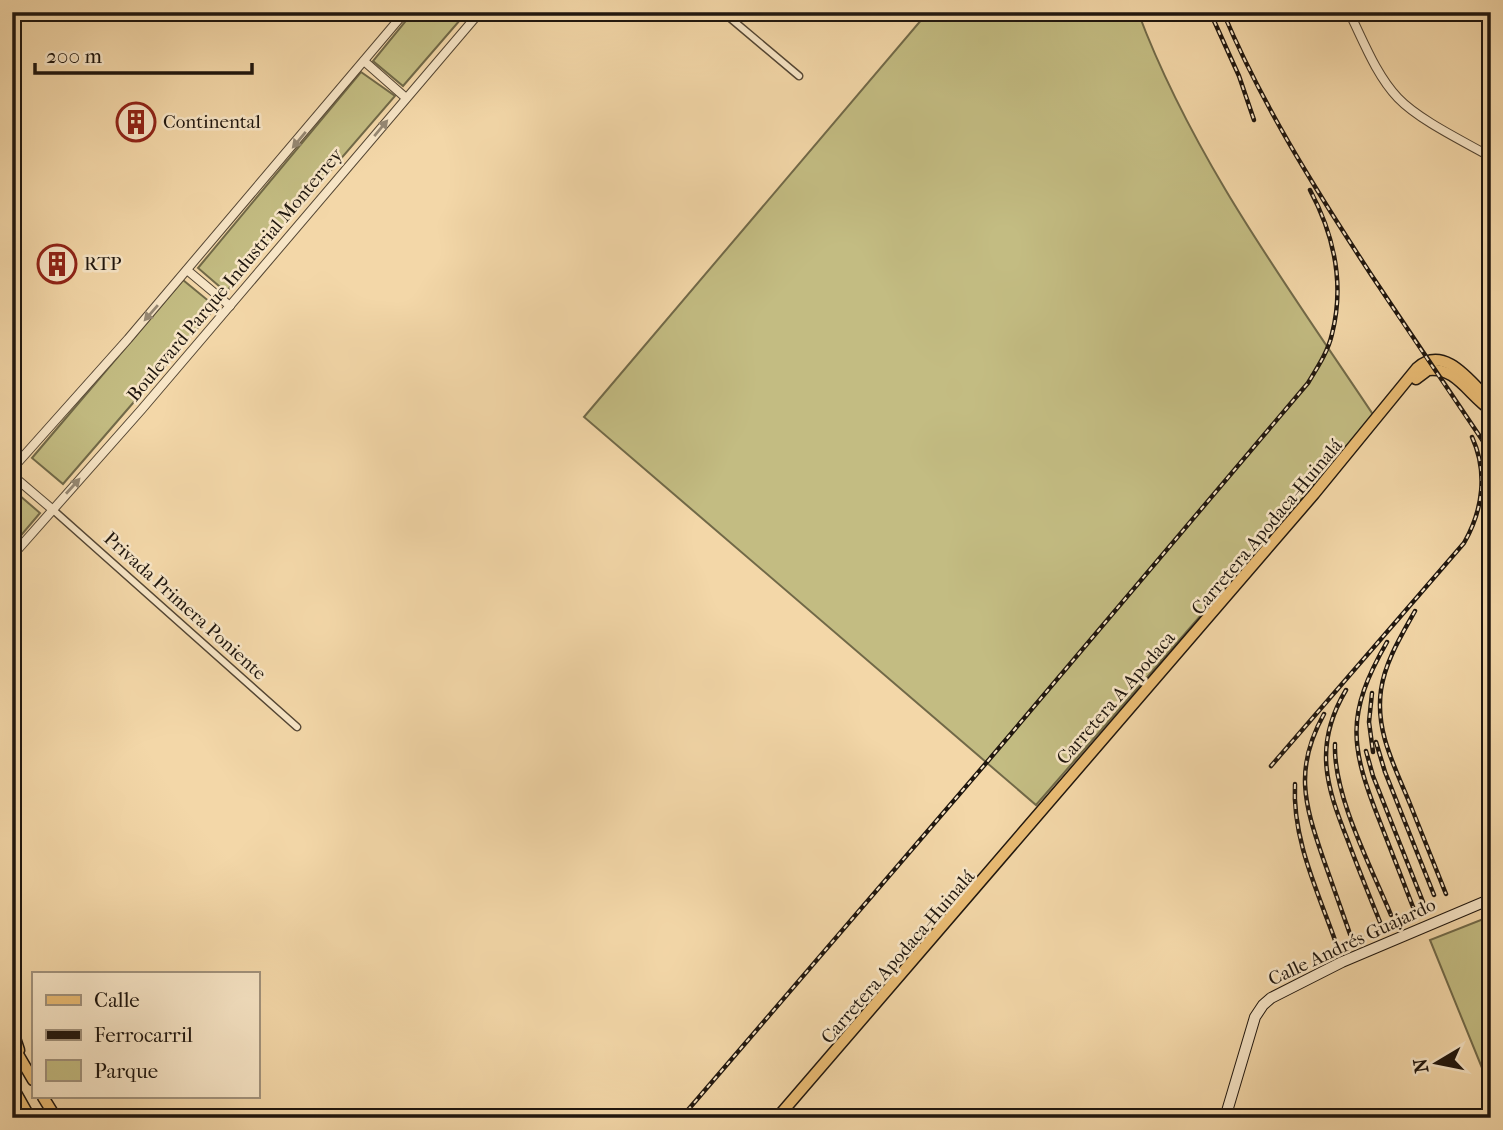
<svg xmlns="http://www.w3.org/2000/svg" width="1503" height="1130" font-family="'IM FELL French Canon',serif">
<style>
.green{fill:#c3bc82;stroke:#716948;stroke-width:2}
.lines{fill:none;stroke-linecap:round;stroke-linejoin:round}
.minor-casing{stroke:#544634;stroke-width:9}
.tertiary-casing{stroke:#544634;stroke-width:10}
.secondary-casing{stroke:#1f160e;stroke-width:12}
.primary-casing{stroke:#1f160e;stroke-width:13}
.trunk-casing{stroke:#1f160e;stroke-width:13}
.minor{stroke:#f7e5c6;stroke-width:6}
.tertiary{stroke:#f7e5c6;stroke-width:8}
.secondary{stroke:#f7e5c6;stroke-width:10}
.primary{stroke:#eabc74;stroke-width:10}
.trunk{stroke:#eabc74;stroke-width:10}
.rail-casing{stroke:#1f160e;stroke-width:4.5}
.rail{stroke:#f7e5c6;stroke-width:2;stroke-dasharray:5;stroke-linecap:butt}
.oneway{fill:#968873}
.labels{text-anchor:middle;dominant-baseline:central;stroke-width:5;stroke-linejoin:round;paint-order:stroke}
.poi-label{font-size:19px;fill:#1f160e;stroke:#f7e5c6;text-anchor:start}
.street-label{font-size:19px;fill:#1f160e;stroke:#f7e5c6}
</style>
<rect width="100%" height="100%" fill="#f3d7a8"/>
<filter id="stains"><feTurbulence type="fractalNoise" baseFrequency=".00286" numOctaves="4"/><feColorMatrix values="0 0 0 0 .2 0 0 0 0 .09 0 0 0 0 .02 0 0 0 .5 -.17"/></filter>
<radialGradient id="worn" r=".72"><stop offset=".6" stop-color="#630" stop-opacity="0"/><stop offset="1" stop-color="#630" stop-opacity=".3"/></radialGradient>
<g class="green">
<polygon points="413,12 467,12 403,86 373,61"/>
<path d="M 928,12 L 1138,12 C 1193,159 1288,287 1374,416 L 1036,805 L 584,417 Z"/>
<polygon points="361,72 395,96 226,292 198,268"/>
<polygon points="183,280 216,307 63,484 32,458"/>
<polygon points="12,489 40,513 12,546"/>
<polygon points="1491,916 1491,1090 1430,940"/>
</g>
<g class="lines">
<defs>
<g id="minor">
<polyline points="723,12 799,76"/>
<polyline points="52,509 297,727"/>
</g>
<g id="tertiary">
<path d="M 1349,12 C 1363,40 1376,75 1398,98 C 1419,120 1463,141 1491,157"/>
<polyline points="364,61 406,98"/>
<polyline points="187,270 230,306"/>
<polyline points="12,469 128,339 405,12"/>
<polyline points="12,475 52,509"/>
<polyline points="12,556 142,409 480,12"/>
</g>
<polyline id="secondary" points="1225,1118 1255,1017 1263,1005 1271,998 1342,962 1491,899"/>
<g id="primary">
<path d="M 1416,379 L 1428,370 C 1456,366 1470,397 1491,410"/>
<path d="M 777,1118 L 1314,494 L 1417,368 C 1445,343 1472,384 1491,402"/>
</g>
<g id="trunk">
<polyline points="12,1029 19,1050"/>
<polyline points="12,1044 33,1080"/>
<polyline points="12,1086 30,1118"/>
<polyline points="43,1097 56,1118"/>
</g>
</defs>
<use href="#minor" class="minor-casing"/>
<use href="#tertiary" class="tertiary-casing"/>
<use href="#secondary" class="secondary-casing"/>
<use href="#primary" class="primary-casing"/>
<use href="#trunk" class="trunk-casing"/>
<use href="#minor" class="minor"/>
<use href="#tertiary" class="tertiary"/>
<use href="#secondary" class="secondary"/>
<use href="#primary" class="primary"/>
<use href="#trunk" class="trunk"/>
<defs>
<g id="rail">
<polyline points="1210,12 1239,76 1254,120"/>
<path d="M 1223,12 C 1262,105 1317,192 1372,276 C 1411,335 1451,394 1491,453"/>
<path d="M 1415,611 C 1401,636 1385,662 1381,690 C 1375,731 1395,767 1410,804 C 1422,834 1434,864 1446,894"/>
<path d="M 1387,642 C 1345,715 1350,746 1380,822 C 1391,850 1402,879 1413,907"/>
<path d="M 1346,690 C 1313,745 1326,786 1348,841 C 1358,868 1369,895 1380,922"/>
<polyline points="1372,693 1369,722 1373,752"/>
<path d="M 1324,714 C 1294,768 1304,803 1323,858 C 1332,883 1341,909 1350,934"/>
<polyline points="1376,742 1385,772 1434,895"/>
<path d="M 1335,744 C 1333,795 1371,867 1391,915"/>
<polyline points="1366,751 1373,776 1423,902"/>
<path d="M 1271,766 L 1464,543 C 1483,510 1488,472 1472,437"/>
<path d="M 1295,784 C 1292,839 1318,892 1336,943"/>
<path d="M 681,1118 L 987,762 L 1308,383 C 1317,368 1328,352 1332,334 C 1345,283 1334,235 1310,190"/>
</g>
</defs>
<use href="#rail" class="rail-casing"/>
<use href="#rail" class="rail"/>
</g>
<defs><path id="oneway-solid" d="M-6-.8H1V-3.2L6.5 0L1 3.2V.8H-6Z" transform="scale(1.75)"/></defs>
<g class="oneway">
<use href="#oneway-solid" transform="translate(381 128) rotate(-50)"/>
<use href="#oneway-solid" transform="translate(299 140) rotate(130)"/>
<use href="#oneway-solid" transform="translate(151 313) rotate(131)"/>
<use href="#oneway-solid" transform="translate(73 486) rotate(-48)"/>
</g>
<defs>
<symbol id="building-ring" viewBox="-11 -11 22 22"><circle r="9.5" fill="#f7e5c6" stroke="#8f2418" stroke-width="1.5"/><path d="M-4-6H4V6H1V3H-1V6H-4ZM-2.5-4.3h1.7v1.8h-1.7ZM.8-4.3h1.7v1.8H.8ZM-2.5-1h1.7V.8h-1.7ZM.8-1h1.7V.8H.8Z" fill="#8f2418"/></symbol>
</defs>
<g fill-rule="evenodd">
<use href="#building-ring" x="114" y="100" width="44" height="44"/>
<use href="#building-ring" x="35" y="242" width="44" height="44"/>
</g>
<g class="labels">
<g class="poi-label">
<text x="163" y="122">Continental</text>
<text x="84" y="264">RTP</text>
</g>
<g class="street-label">
<text transform="translate(235 275) rotate(-50)">Boulevard Parque Industrial Monterrey</text>
<text transform="translate(1267 527) rotate(-50)">Carretera Apodaca-Huinalá</text>
<text transform="translate(185 606) rotate(42)">Privada Primera Poniente</text>
<text transform="translate(1116 698) rotate(-49)">Carretera A Apodaca</text>
<text transform="translate(1352 942) rotate(-25)">Calle Andrés Guajardo</text>
<text transform="translate(898 957) rotate(-49)">Carretera Apodaca-Huinalá</text>
</g>
</g>
<rect width="1503" height="1130" fill="none" stroke="#f3d7a8" stroke-width="42"/>
<rect x="14" y="14" width="1475" height="1102" fill="none" stroke="#1f160e" stroke-width="3.5"/>
<rect x="21" y="21" width="1461" height="1088" fill="none" stroke="#1f160e" stroke-width="2"/>
<rect x="32" y="972" width="228" height="126" fill="#f7e5c6" stroke="#a1927c" stroke-width="2"/>
<rect x="46" y="995" width="35" height="10" fill="#eabc74" stroke="#a1927c" stroke-width="2"/>
<text x="94" y="1007" font-size="21" fill="#1f160e">Calle</text>
<rect x="46" y="1030" width="35" height="10" fill="#1f160e" stroke="#a1927c" stroke-width="2"/>
<text x="94" y="1042" font-size="21" fill="#1f160e">Ferrocarril</text>
<rect x="46" y="1060" width="35" height="21" fill="#c3bc82" stroke="#a1927c" stroke-width="2"/>
<text x="94" y="1078" font-size="21" fill="#1f160e">Parque</text>
<g transform="translate(1437 1063) rotate(260)" stroke="#f7e5c6" stroke-width="5" paint-order="stroke">
<path d="M0-5L12 26L0 18L-12 26Z" fill="#1f160e"/>
<text y="-10" font-size="19" font-weight="bold" text-anchor="middle" fill="#1f160e">N</text>
</g>
<path d="M35 63v10h217v-10" fill="none" stroke="#1f160e" stroke-width="3.5"/>
<text x="46" y="63" font-size="21" fill="#1f160e" stroke="#f7e5c6" stroke-width="5" paint-order="stroke">200 m</text>
<rect width="100%" height="100%" filter="url(#stains)"/>
<rect width="100%" height="100%" fill="url(#worn)"/>
</svg>
